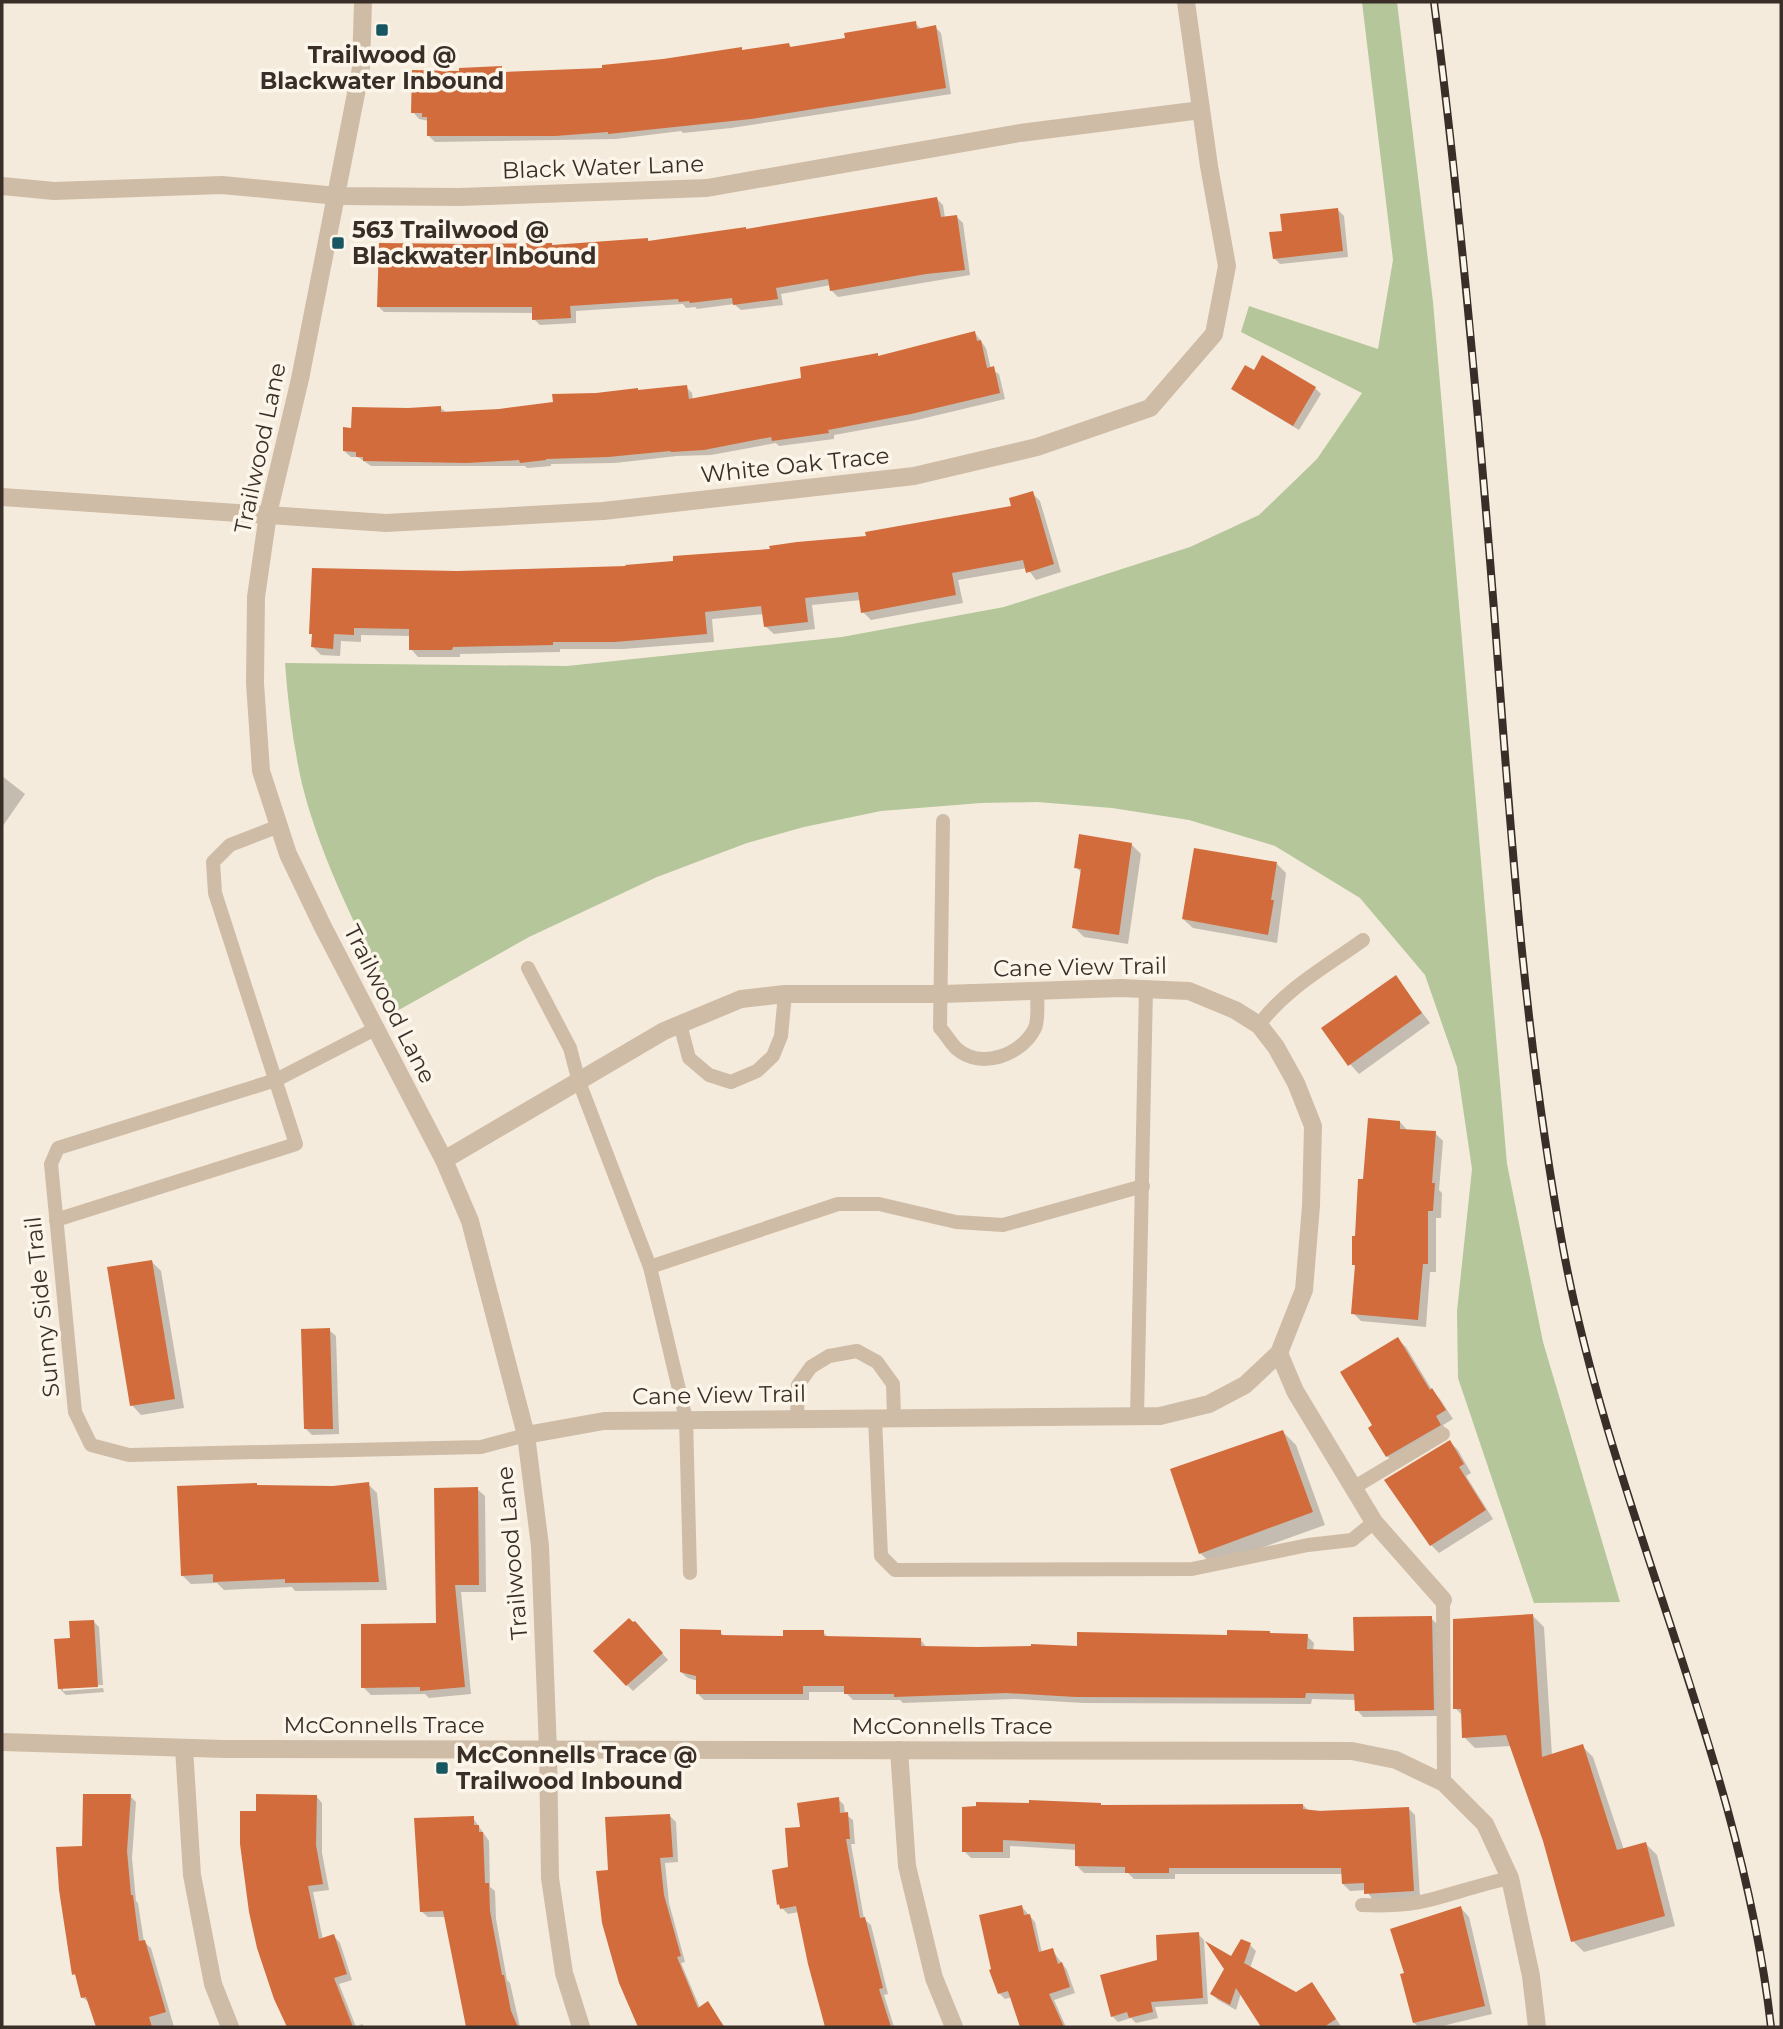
<svg xmlns="http://www.w3.org/2000/svg" width="1783" height="2029" font-family="Montserrat,sans-serif">
<style>
.green{fill:#b4c69a}
.shadow{fill:#0003}
.building{fill:#d36c3c}
.lines{fill:none;stroke-linecap:round;stroke-linejoin:round}
.lane{stroke:#cfbca6;stroke-width:14}
.street{stroke:#cfbca6;stroke-width:18}
.rail-casing{stroke:#3a2f28;stroke-width:8}
.rail{stroke:#fcf5e9;stroke-width:5;stroke-dasharray:16;stroke-linecap:butt}
.poi-dot{fill:#185761;stroke:#fcf5e9;stroke-width:2.5}
.labels{text-anchor:middle;dominant-baseline:central;stroke-width:7;stroke-linejoin:round;paint-order:stroke}
.poi-label{font-size:23px;font-weight:bold;fill:#3a2f28;stroke:#fcf5e9;text-anchor:start}
.street-label{font-size:23px;fill:#3a2f28;stroke:#fcf5e9}
</style>
<rect width="100%" height="100%" fill="#f5ebdc"/>
<path class="green" d="M 1362,2 L 1397,2 L 1433,302 L 1507,1164 L 1543,1342 L 1620,1602 L 1534,1603 L 1458,1378 L 1457,1311 L 1472,1169 L 1457,1067 L 1425,975 L 1360,898 L 1275,846 L 1189,820 L 1112,808 L 1037,802 L 981,803 L 881,811 L 804,827 L 747,843 L 657,877 L 529,937 L 397,1011 C 362,937 322,864 302,784 C 293,744 288,704 285,663 L 567,666 L 842,637 L 1004,607 L 1190,547 L 1259,515 L 1317,459 L 1362,393 L 1241,332 L 1249,306 L 1378,349 L 1393,260 Z"/>
<g class="shadow">
<polygon points="915,23 922,30 935,27 941,33 951,94 731,128 683,133 681,131 616,139 435,142 429,136 429,121 419,119 413,112 461,72 501,68 506,74 604,70 741,49 744,52 789,45 792,48 847,39"/>
<polygon points="937,199 943,205 945,218 957,217 963,223 970,275 838,297 832,291 831,285 781,294 783,305 741,310 734,304 697,309 695,307 686,308 683,304 576,311 576,323 540,325 534,319 534,313 384,312 378,306 553,246 647,240 650,243 747,231"/>
<polygon points="1338,210 1344,216 1348,257 1280,264 1274,258 1284,232"/>
<polygon points="975,333 986,348 991,369 999,374 1005,399 917,420 834,435 834,439 779,446 776,443 711,455 677,456 615,463 551,464 551,466 527,468 525,466 371,466 358,457 351,457 344,451 353,429 441,408 447,413 499,411 686,387 692,393 693,400 803,379 877,355 880,357"/>
<polygon points="1254,372 1315,388 1321,394 1299,430 1239,394 1233,389"/>
<polygon points="1032,493 1040,501 1061,572 1036,580 1027,568 958,580 963,603 871,620 863,612 861,600 812,605 815,629 774,634 766,627 764,614 712,619 714,642 623,649 560,649 560,652 460,654 460,657 418,657 411,649 411,636 361,635 361,642 341,641 340,656 321,655 313,647 314,636 457,573 627,568 868,538 1013,507"/>
<polygon points="2,776 25,794 2,827"/>
<polygon points="1131,844 1141,854 1128,944 1084,937 1074,927 1082,873 1076,867"/>
<polygon points="1277,864 1286,873 1277,943 1193,928 1183,919"/>
<polygon points="1395,977 1430,1023 1359,1074 1350,1064"/>
<polygon points="1400,1122 1408,1131 1435,1133 1443,1141 1439,1190 1442,1193 1441,1218 1436,1218 1436,1272 1430,1272 1426,1327 1361,1321 1353,1313 1357,1267 1354,1265 1365,1181"/>
<polygon points="152,1262 161,1271 184,1408 141,1415 132,1405"/>
<polygon points="329,1330 336,1336 339,1434 312,1435 306,1429"/>
<polygon points="1397,1339 1406,1347 1432,1390 1440,1399 1453,1419 1443,1425 1448,1433 1396,1464 1387,1456 1375,1426"/>
<polygon points="1283,1432 1296,1445 1325,1525 1213,1565 1200,1553"/>
<polygon points="1450,1442 1458,1450 1471,1473 1466,1476 1493,1519 1439,1553 1431,1545"/>
<polygon points="368,1484 377,1493 387,1590 295,1591 292,1587 224,1590 217,1583 191,1584 182,1575 259,1487 333,1488"/>
<polygon points="477,1489 485,1496 486,1592 461,1592 471,1694 429,1698 425,1694 371,1695 363,1687 437,1625"/>
<polygon points="1533,1616 1544,1627 1552,1756 1582,1746 1593,1757 1624,1850 1646,1844 1657,1855 1675,1926 1584,1952 1573,1941 1545,1840 1512,1746 1475,1748 1464,1737 1463,1716 1455,1708"/>
<polygon points="1431,1618 1438,1625 1440,1716 1363,1717 1357,1710 1356,1700 1312,1699 1311,1704 1084,1703 1014,1699 903,1703 900,1700 853,1700 845,1692 809,1692 809,1700 704,1700 697,1693 698,1681 688,1678 681,1672 720,1632 725,1637 785,1637 823,1632 829,1638 920,1639 927,1648 1078,1648 1270,1633 1272,1635 1307,1636 1314,1643 1313,1651 1355,1653"/>
<polygon points="93,1621 99,1627 103,1685 63,1687 63,1691 103,1688 104,1692 66,1695 60,1689 72,1640"/>
<polygon points="641,1629 668,1660 633,1691 627,1685"/>
<polygon points="130,1796 136,1802 132,1858 136,1901 138,1903 144,1942 151,1948 174,2027 98,2027 90,2003 82,1997 78,1978 74,1974 84,1847"/>
<polygon points="316,1796 322,1803 322,1853 329,1890 313,1892 323,1940 334,1936 340,1943 352,1980 339,1984 356,2027 362,2024 365,2027 289,2027 276,1998 258,1813"/>
<polygon points="838,1799 844,1805 845,1814 853,1820 855,1844 851,1844 864,1919 871,1925 888,1994 884,1995 894,2027 827,2027 799,1912 788,1914 778,1904 801,1829"/>
<polygon points="1303,1805 1309,1811 1409,1809 1415,1815 1420,1898 1373,1900 1366,1890 1350,1891 1343,1884 1343,1874 1175,1874 1175,1879 1134,1879 1128,1873 1084,1873 1077,1866 1077,1850 1010,1846 1010,1858 971,1858 964,1851 1102,1806"/>
<polygon points="670,1816 676,1822 678,1862 665,1863 669,1903 685,1962 681,1963 700,2008 708,2003 725,2027 639,2027 621,1982 610,1872"/>
<polygon points="473,1818 489,1841 490,1887 495,1891 496,1919 507,1980 510,1983 520,2027 464,2027 468,2026 446,1917 428,1917 421,1911"/>
<polygon points="1022,1907 1035,1922 1042,1953 1052,1950 1067,1970 1075,1993 1054,2000 1066,2027 1022,2027 1012,1997 1005,1999 999,1993"/>
<polygon points="1461,1908 1469,1917 1492,2014 1438,2027 1419,2027 1414,2023 1406,1974"/>
<polygon points="1198,1934 1204,1940 1208,2004 1155,2007 1158,2018 1136,2023 1131,2018 1118,2022 1112,2016 1159,1961"/>
<polygon points="1250,1945 1256,1951 1250,1968 1296,1994 1312,1984 1341,2026 1263,2027 1241,1993 1236,2010 1218,2000 1212,1994 1232,1958"/>
</g>
<g class="building">
<polygon points="916,21 917,29 936,25 946,88 751,119 608,134 608,132 555,136 427,136 427,117 422,117 422,113 411,113 412,70 459,71 459,68 502,66 502,72 602,68 602,65 663,59 742,47 742,50 789,43 790,47 845,38 844,33"/>
<polygon points="937,197 941,217 957,215 965,270 926,274 830,291 828,279 776,288 778,299 733,305 732,298 690,303 689,301 679,302 678,299 570,306 571,318 532,320 532,307 377,307 379,243 469,244 552,243 552,245 648,238 648,241 746,227 746,229"/>
<polygon points="1338,208 1343,251 1273,259 1269,232 1282,231 1280,214"/>
<polygon points="975,331 977,341 981,340 987,368 994,366 1000,393 911,414 828,430 829,433 772,441 771,437 704,450 671,452 670,451 608,457 546,459 546,460 520,463 519,460 467,463 363,461 363,457 356,457 356,452 343,451 343,427 351,428 352,407 408,408 441,406 441,412 499,409 553,402 552,394 596,393 638,388 638,390 687,385 689,399 801,378 800,367 878,353 878,356"/>
<polygon points="1262,355 1316,387 1293,426 1231,389 1245,365 1254,370"/>
<polygon points="1033,491 1054,564 1026,573 1023,560 952,573 956,595 861,613 858,592 805,598 808,622 764,627 761,606 705,612 707,634 651,639 614,642 553,642 553,645 453,647 452,650 409,650 409,629 354,628 354,635 334,634 333,649 311,647 312,634 309,634 312,568 457,571 626,566 625,565 673,561 673,556 770,549 769,546 797,542 866,536 865,532 1011,506 1009,498"/>
<polygon points="1079,834 1132,843 1119,935 1072,928 1081,869 1074,868"/>
<polygon points="1194,848 1277,862 1271,900 1274,900 1268,935 1182,919"/>
<polygon points="1396,975 1422,1013 1348,1066 1321,1028"/>
<polygon points="1368,1118 1400,1121 1400,1129 1436,1131 1432,1183 1435,1183 1433,1211 1428,1211 1428,1264 1423,1264 1418,1320 1351,1314 1355,1265 1352,1265 1352,1236 1355,1236 1358,1179 1363,1179"/>
<polygon points="152,1260 175,1399 130,1406 107,1267"/>
<polygon points="330,1328 333,1429 304,1429 301,1329"/>
<polygon points="1398,1337 1430,1390 1432,1388 1446,1410 1436,1416 1441,1425 1386,1457 1368,1428 1372,1425 1340,1372"/>
<polygon points="1283,1430 1313,1512 1199,1554 1170,1469"/>
<polygon points="1450,1440 1464,1464 1459,1467 1486,1510 1430,1546 1384,1480"/>
<polygon points="369,1482 379,1582 285,1583 285,1579 213,1582 213,1574 181,1576 177,1486 257,1483 257,1485 333,1486"/>
<polygon points="478,1487 479,1585 455,1585 465,1687 420,1691 420,1687 361,1688 361,1624 436,1623 434,1488"/>
<polygon points="1533,1614 1542,1757 1583,1744 1617,1850 1646,1842 1665,1916 1571,1942 1543,1841 1506,1735 1462,1738 1461,1709 1453,1709 1453,1619"/>
<polygon points="1432,1616 1434,1710 1355,1711 1354,1694 1306,1693 1305,1698 1076,1697 1006,1693 894,1697 894,1694 844,1694 844,1686 803,1686 803,1694 696,1694 696,1676 680,1672 680,1629 721,1630 721,1635 783,1636 783,1630 824,1630 824,1636 921,1638 921,1646 978,1647 1031,1646 1031,1644 1077,1646 1077,1632 1227,1635 1227,1630 1270,1631 1270,1633 1308,1634 1307,1649 1354,1651 1353,1617"/>
<polygon points="629,1618 633,1622 635,1621 663,1653 626,1686 593,1651"/>
<polygon points="94,1620 98,1687 58,1689 54,1639 70,1638 69,1621"/>
<polygon points="83,1794 131,1794 127,1851 131,1895 133,1895 139,1941 145,1940 166,2012 149,2017 152,2027 96,2027 86,1997 81,1998 75,1974 72,1975 59,1890 56,1847 82,1846"/>
<polygon points="256,1794 317,1795 316,1845 323,1884 308,1886 319,1939 334,1934 347,1974 334,1978 353,2027 287,2027 274,1999 257,1948 249,1912 240,1844 240,1811 256,1811"/>
<polygon points="839,1797 840,1813 848,1812 850,1839 846,1839 860,1918 865,1917 883,1988 879,1989 891,2027 825,2027 808,1964 796,1906 780,1909 779,1904 777,1905 772,1870 788,1867 785,1828 800,1827 797,1803"/>
<polygon points="1029,1800 1101,1803 1101,1805 1303,1804 1303,1809 1320,1811 1409,1807 1414,1891 1364,1894 1364,1883 1342,1884 1341,1868 1169,1868 1169,1873 1125,1873 1125,1867 1075,1866 1075,1844 1003,1840 1003,1852 962,1852 962,1807 976,1806 976,1802 1029,1803"/>
<polygon points="670,1814 673,1857 660,1858 664,1895 681,1956 677,1957 698,2008 708,2001 724,2027 638,2027 619,1983 602,1923 596,1871 608,1870 605,1817"/>
<polygon points="474,1816 474,1825 479,1825 479,1832 483,1832 485,1883 489,1883 490,1911 502,1975 504,1975 511,2011 518,2027 466,2027 443,1911 420,1912 414,1818"/>
<polygon points="1022,1905 1024,1915 1030,1914 1039,1952 1053,1948 1058,1964 1062,1962 1070,1987 1049,1994 1064,2027 1020,2027 1008,1991 998,1994 989,1970 991,1969 979,1915"/>
<polygon points="1461,1906 1485,2006 1413,2023 1400,1974 1404,1973 1390,1929"/>
<polygon points="1199,1932 1203,1998 1151,2002 1153,2012 1129,2018 1127,2012 1111,2017 1100,1975 1157,1960 1156,1935"/>
<polygon points="1241,1939 1251,1943 1244,1963 1296,1992 1312,1982 1336,2019 1324,2027 1261,2027 1236,1988 1230,2005 1210,1994 1224,1969 1205,1941 1231,1956"/>
</g>
<g class="lines">
<g class="lane">
<path d="M 943,821 L 940,1028 C 946,1034 951,1044 957,1049 C 981,1070 1022,1055 1035,1028 C 1039,1018 1037,1001 1037,990"/>
<polyline points="528,968 570,1048 579,1082 650,1267 686,1419 690,1573"/>
<polyline points="680,1024 689,1058 709,1075 731,1082 757,1071 773,1056 781,1036 785,994"/>
<path d="M 1259,1025 C 1285,989 1327,966 1363,940"/>
<polyline points="375,1029 276,1080 58,1148 51,1164 75,1412 91,1445 129,1455 481,1447 526,1435"/>
<polyline points="56,1220 296,1144 215,893 213,862 230,845 279,826"/>
<polyline points="650,1267 838,1204 879,1204 956,1222 1003,1225 1143,1186"/>
<polyline points="1137,1417 1146,989"/>
<polyline points="875,1418 881,1556 895,1570 1192,1569 1308,1545 1352,1540 1374,1522"/>
<polyline points="797,1419 798,1385 811,1367 829,1356 857,1351 877,1362 893,1384 894,1418"/>
<polyline points="1353,1488 1443,1434"/>
<polyline points="1443,1600 1444,1783"/>
<path d="M 1362,1905 C 1384,1906 1407,1906 1429,1900 C 1456,1893 1482,1884 1510,1878"/>
</g>
<g class="street">
<polyline points="363,2 361,68 300,379 268,514 256,597 255,683 261,771 288,854 323,927 444,1160 470,1221 526,1435 540,1546 548,1750 550,1878 564,1973 581,2027"/>
<polyline points="2,186 54,191 222,185 337,196 459,197 707,188 1020,133 1201,110"/>
<polyline points="2,497 386,523 603,511 914,476 1037,447 1150,408 1214,334 1227,266 1209,166 1186,2"/>
<polyline points="444,1160 664,1031 741,999 785,994 942,994 1121,988 1189,991 1235,1010 1259,1025 1276,1047 1296,1083 1313,1126 1311,1206 1304,1290 1279,1353 1245,1385 1209,1404 1160,1416 604,1421 526,1435"/>
<polyline points="1279,1353 1295,1391 1374,1522 1443,1600"/>
<polyline points="2,1742 224,1749 1352,1751 1396,1760 1444,1783 1485,1824 1510,1878 1531,1976 1537,2027"/>
<polyline points="184,1748 192,1875 213,1984 230,2027"/>
<polyline points="899,1750 907,1866 934,1978 954,2027"/>
</g>
<defs>
<path id="rail" d="M 1434,2 C 1460,204 1478,407 1494,610 C 1510,823 1524,1037 1563,1248 C 1612,1513 1741,1758 1771,2027"/>
</defs>
<use href="#rail" class="rail-casing"/>
<use href="#rail" class="rail"/>
</g>
<g class="poi-dot">
<rect x="375" y="23" width="14" height="14" rx="3.5"/>
<rect x="331" y="236" width="14" height="14" rx="3.5"/>
<rect x="435" y="1761" width="14" height="14" rx="3.5"/>
</g>
<g class="labels">
<g class="poi-label">
<text x="382" y="55" text-anchor="middle">Trailwood @<tspan x="382" dy="26">Blackwater Inbound</tspan></text>
<text x="352" y="230">563 Trailwood @<tspan x="352" dy="26">Blackwater Inbound</tspan></text>
<text x="456" y="1755">McConnells Trace @<tspan x="456" dy="26">Trailwood Inbound</tspan></text>
</g>
<g class="street-label">
<text transform="translate(603 167) rotate(-2)">Black Water Lane</text>
<text transform="translate(260 448) rotate(-78)">Trailwood Lane</text>
<text transform="translate(795 465) rotate(-6)">White Oak Trace</text>
<text transform="translate(1080 967) rotate(-1)">Cane View Trail</text>
<text transform="translate(390 1004) rotate(63)">Trailwood Lane</text>
<text transform="translate(42 1307) rotate(-96)">Sunny Side Trail</text>
<text transform="translate(719 1395) rotate(-1)">Cane View Trail</text>
<text transform="translate(512 1553) rotate(-95)">Trailwood Lane</text>
<text x="384" y="1725">McConnells Trace</text>
<text x="952" y="1726">McConnells Trace</text>
</g>
</g>
<rect width="1783" height="2029" fill="none" stroke="#3a2f28" stroke-width="7"/>
</svg>
